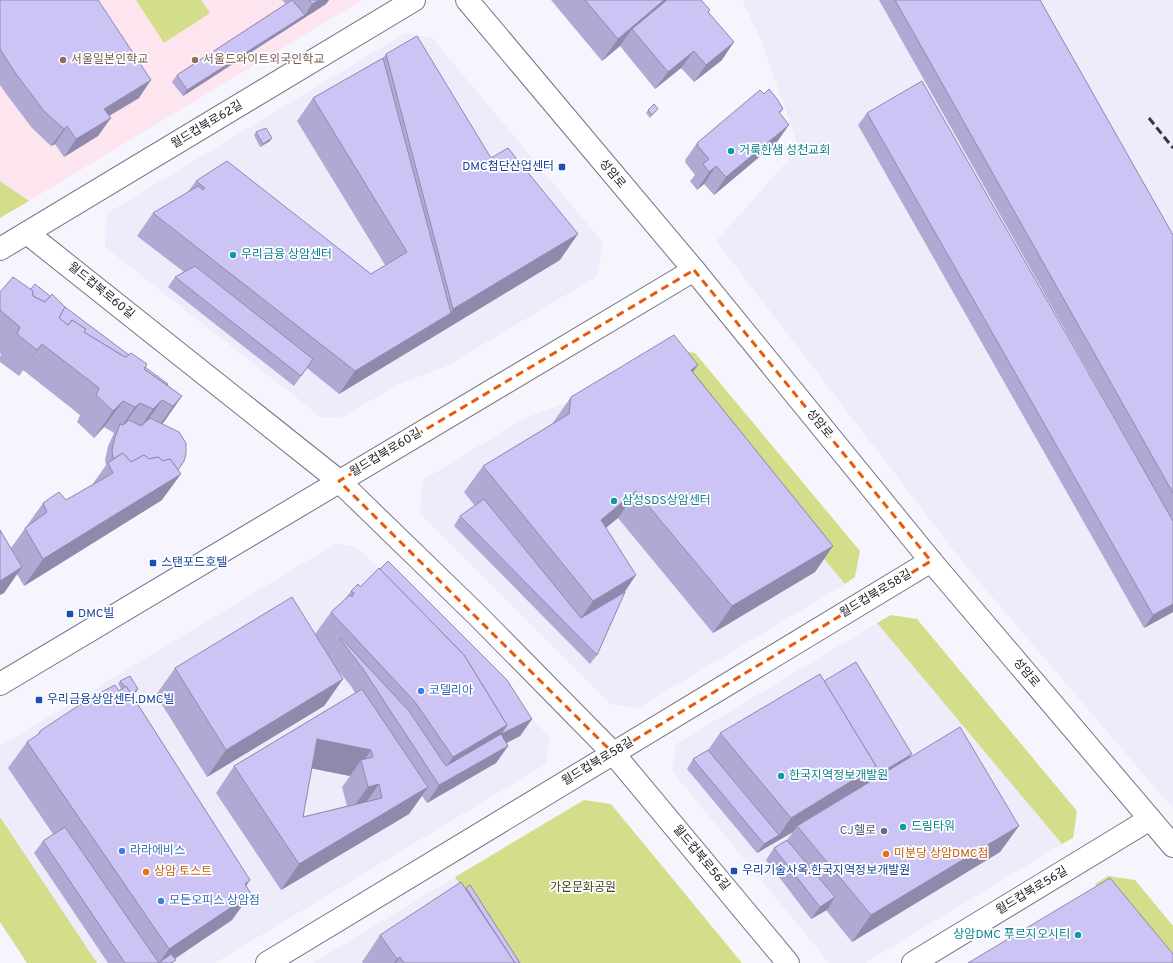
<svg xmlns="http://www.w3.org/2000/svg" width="1173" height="963" font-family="Overpass,'Noto Sans KR',sans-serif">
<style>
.built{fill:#eeebfb}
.education{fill:#fde5f0}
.green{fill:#d4dd89}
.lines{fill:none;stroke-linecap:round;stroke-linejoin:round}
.minor-casing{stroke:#777484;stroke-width:24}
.secondary-casing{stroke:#777484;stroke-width:24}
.minor{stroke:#fff;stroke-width:22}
.secondary{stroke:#fff;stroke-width:22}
.rail{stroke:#38373d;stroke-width:3;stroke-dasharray:8 4;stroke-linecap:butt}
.wall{fill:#b0a9d4;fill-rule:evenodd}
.shaded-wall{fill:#9089ac}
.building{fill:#cdc4f6;stroke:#9089ac;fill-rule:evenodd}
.marked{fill:none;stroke:#e8590c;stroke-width:3;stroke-dasharray:8 5;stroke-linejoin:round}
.education-dot{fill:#8d6e63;stroke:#fff;stroke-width:1.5}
.culture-dot{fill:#0f9aa8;stroke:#fff;stroke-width:1.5}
.transit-dot{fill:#1a4fb4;stroke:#fff;stroke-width:1.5}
.shop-dot{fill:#3f7fe0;stroke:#fff;stroke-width:1.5}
.service-dot{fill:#5c6f8a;stroke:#fff;stroke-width:1.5}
.food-dot{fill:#e8710a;stroke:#fff;stroke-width:1.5}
.labels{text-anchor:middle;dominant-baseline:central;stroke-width:3.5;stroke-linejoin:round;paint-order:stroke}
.education-label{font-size:12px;fill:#785e54;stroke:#fff;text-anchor:start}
.street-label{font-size:12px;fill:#222127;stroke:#fff}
.culture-label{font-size:12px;fill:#0d838f;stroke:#fff;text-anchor:start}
.transit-label{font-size:12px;fill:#164399;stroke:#fff;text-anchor:start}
.shop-label{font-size:12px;fill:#366cbe;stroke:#fff;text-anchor:start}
.service-label{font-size:12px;fill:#4e5e75;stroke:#fff;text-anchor:end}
.food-label{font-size:12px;fill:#c56008;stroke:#fff;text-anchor:start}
.park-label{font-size:12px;fill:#41441d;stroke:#fff}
</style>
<rect width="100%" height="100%" fill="#f6f5fd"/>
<g class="built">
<polygon points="742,0 1173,0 1173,809 965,565 716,241 799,148 761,40"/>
<polygon points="405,33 432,38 603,243 597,276 447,366 399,384 341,418 321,417 105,247 106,214"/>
<polygon points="652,353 845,584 638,708 611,704 419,513 423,480 527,417 575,400"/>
<polygon points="335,544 355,546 550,737 546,764 215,963 97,963 0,817 0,746"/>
<polygon points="877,623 1062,844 865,963 829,963 672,771 676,744"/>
<polygon points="455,877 512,963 313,963"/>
</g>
<polygon class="education" points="0,0 362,0 29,201 0,181"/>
<g class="green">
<polygon points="136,0 201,0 210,13 164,43"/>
<polygon points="0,181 29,201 0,218"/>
<polygon points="662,347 695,353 860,551 855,577 845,584 652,353"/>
<polygon points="891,615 917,619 1077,811 1073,838 1062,844 877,623"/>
<polygon points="584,800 611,804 742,963 512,963 455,877"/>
<polygon points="0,817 97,963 27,963 0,922"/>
<polygon points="1108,876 1135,880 1173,926 1173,963 1161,963 1095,884"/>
</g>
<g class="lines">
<defs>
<g id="minor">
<polyline points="27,233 339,481 477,615 613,753 788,963"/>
<polyline points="0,249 414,0"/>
<polyline points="0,684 694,270"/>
<polyline points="267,963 931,561"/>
<polyline points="913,963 1150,819"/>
</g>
<polyline id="secondary" points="467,0 694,270 931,561 1173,846"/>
</defs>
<use href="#minor" class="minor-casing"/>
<use href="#secondary" class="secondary-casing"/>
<use href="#minor" class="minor"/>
<use href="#secondary" class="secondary"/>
<polyline class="rail" points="1149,118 1173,148"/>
</g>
<g class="wall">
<polygon points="0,0 139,98 109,116 98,136 64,157 55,144 51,146 32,128 4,91 0,85"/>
<polygon points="282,0 329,0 326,4 183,96 172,82 177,75 286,4"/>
<polygon points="551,0 701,0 710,10 709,12 722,60 694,82 681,68 655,89 620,46 602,61"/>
<polygon points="879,0 1040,0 1173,235 1173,612 1144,628 858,125 867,113 1140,463"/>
<polygon points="386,54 491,158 560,260 339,394 307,368 294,386 168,287 175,277 184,272 137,236 153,213 187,193 196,181 371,274 385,265 297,121 313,98 383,58"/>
<polygon points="658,109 650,118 646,113 648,110"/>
<polygon points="783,109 780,113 777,142 714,195 704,184 697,190 690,181 695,175 685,162 686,161 685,160 697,143"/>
<polygon points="256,132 270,141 260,147 254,135"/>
<polygon points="31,289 65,307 145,367 167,385 182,396 162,424 162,500 24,586 17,574 4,593 0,595 0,530 11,548 43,503 66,500 92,485 106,465 105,460 108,446 114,433 104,427 94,438 77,422 80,415 23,370 19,376 0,362 0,357 1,354 0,353 0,292"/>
<polygon points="693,372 833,546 815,572 713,633 618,518 606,528 625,592 597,655 590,664 454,526 460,516 475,506 464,492 483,466 552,424 571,397"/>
<path d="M 360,587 L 532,719 L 520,736 L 506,743 L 508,746 L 496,763 L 427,803 L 422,796 L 409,814 L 281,890 L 216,793 L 234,766 L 355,693 L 351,686 L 335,667 L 343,679 L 324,706 L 207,777 L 156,695 L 175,668 L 315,634 L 331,612 L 345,599 L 351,591 ZM 312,768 L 350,776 L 342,787 L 347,806 L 303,817 Z"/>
<polygon points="120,681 138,689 136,692 132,695 250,880 246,886 232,920 175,959 173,963 108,963 34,853 43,841 53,834 8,768 27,742 37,735 40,731 121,689 118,684"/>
<polygon points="824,681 910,757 1019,826 1000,852 852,942 826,910 811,919 766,860 774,848 787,840 793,832 757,853 687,769 693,759 708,750 720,733"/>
<polygon points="466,888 520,963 363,963 362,962 380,935"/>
</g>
<g class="shaded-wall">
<polygon points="319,0 329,0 326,4 183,96 187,90 305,15 312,4"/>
<polygon points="664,0 675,0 632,29 620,46 602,61 618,39"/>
<polygon points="734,42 722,60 694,82 706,65"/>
<polygon points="694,51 681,68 655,89 668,72"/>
<polygon points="151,80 139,98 92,126 104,109"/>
<polygon points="111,118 98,136 64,157 76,139"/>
<polygon points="789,125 777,142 714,195 726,177"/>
<polygon points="67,126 55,144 51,146 64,129"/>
<polygon points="272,138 270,141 260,147 263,144"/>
<polygon points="716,166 704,184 697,190 709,172"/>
<polygon points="578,234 560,260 339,394 355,371 451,313 453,309"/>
<polygon points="42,344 23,370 19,376 37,350"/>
<polygon points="698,365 679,391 691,370"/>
<polygon points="182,396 164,422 154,433 173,406"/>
<polygon points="162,400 143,427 134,436 153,409"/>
<polygon points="123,401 104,427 94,438 113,411"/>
<polygon points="140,403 121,429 116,434 135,407"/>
<polygon points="181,474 162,500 24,586 43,559"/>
<polygon points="636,491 618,518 582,547 601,520"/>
<polygon points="833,546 815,572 713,633 732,606"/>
<polygon points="22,567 4,593 0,595 0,581"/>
<polygon points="636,575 618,602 575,627 593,601"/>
<polygon points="1173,604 1173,612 1144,628 1153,615"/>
<polygon points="343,679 324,706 207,777 226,750"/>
<polygon points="138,689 136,692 127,698 130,695"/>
<polygon points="532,719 520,736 489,752 436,781 453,757 507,725"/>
<polygon points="317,739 371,750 362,763 361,760 350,776 299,766"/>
<polygon points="508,746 496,763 427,803 439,785"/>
<polygon points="912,754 905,764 797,826 793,832 757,853 764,844 779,835 791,818 876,766"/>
<polygon points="379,784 360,811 349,813 368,787"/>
<polygon points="428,787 409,814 281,890 299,864"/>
<polygon points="1019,826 1000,852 852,942 871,915"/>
<polygon points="250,880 232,906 251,894 232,920 168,963 159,963 169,949"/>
<polygon points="835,897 827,910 811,919 820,907"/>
<polygon points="400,957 396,963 394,963 397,959"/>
</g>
<g class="building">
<polygon points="0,0 98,0 151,80 104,109 111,118 76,139 67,126 64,129 44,111 16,74 0,49"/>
<polygon points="292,0 305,15 187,90 177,75"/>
<polygon points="309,0 319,0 312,4"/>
<polygon points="585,0 664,0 618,39"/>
<polygon points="667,0 701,0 710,10 708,12 734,42 706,65 694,51 668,72 632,29"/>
<polygon points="895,0 1040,0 1173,235 1173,493"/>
<polygon points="417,36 491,158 508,148 578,234 453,309 386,54"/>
<polygon points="383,58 451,313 355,371 153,213 198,186 203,190 205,188 196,181 227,161 371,274 407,252 313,98"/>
<polygon points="922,81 1173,521 1173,604 1153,615 867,113"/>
<polygon points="769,89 778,100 783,109 779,112 789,125 726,177 716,166 709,172 703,164 709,159 697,145 698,144 697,143 760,90 764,94"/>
<polygon points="654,104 658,109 652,115 648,110"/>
<polygon points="266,128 272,138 263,144 256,132"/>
<polygon points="195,266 313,359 301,376 175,277"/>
<polygon points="13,277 33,291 33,296 45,302 52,294 65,307 59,318 68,325 72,320 86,329 84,332 125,357 131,353 147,364 144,369 182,396 173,406 162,400 153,409 140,403 135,407 123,401 113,411 96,395 99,388 42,344 37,350 17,334 20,327 0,310 0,292"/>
<polygon points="35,284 50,296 45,302 33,296 33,291 31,289"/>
<polygon points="65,307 129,355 125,357 84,332 86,329 72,320 68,325 59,318"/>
<polygon points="674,335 698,365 691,370 833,546 732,606 636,491 601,520 636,575 593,601 483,466 569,414 571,397"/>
<polygon points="145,367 168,384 167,385 144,369"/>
<polygon points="150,418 179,432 186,443 186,454 184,461 178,470 170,459 163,461 158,457 149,459 144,455 131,462 123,453 113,459 112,450 115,437 120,424 123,425 129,420 141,426"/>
<polygon points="123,453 131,462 144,455 149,459 158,457 163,461 170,459 181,474 43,559 25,528 47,512 43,503 59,492 66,500 113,473 108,463"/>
<polygon points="484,499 581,618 625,592 597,655 460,516"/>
<polygon points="0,530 22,567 0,581"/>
<polygon points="388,561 507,680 532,719 501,734 507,725 464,655 380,569"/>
<polygon points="379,568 464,655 507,725 453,757 415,702 331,612 350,595 352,597 354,593 351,591 358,584 360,587"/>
<polygon points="292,597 343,679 226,750 175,668"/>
<polygon points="341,638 409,711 446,766 501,734 508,746 439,785 363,669 340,639"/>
<polygon points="856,662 912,754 864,783 876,766 824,681"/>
<polygon points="820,674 876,766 791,818 720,733"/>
<polygon points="130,676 138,689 131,694 126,686 125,687 120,681"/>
<polygon points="115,685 119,691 126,686 250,880 245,884 251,894 169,949 27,742 40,733 40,731 90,698"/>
<path d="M 362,689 L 428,787 L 299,864 L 234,766 ZM 317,739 L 371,750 L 373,757 L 361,760 L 368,787 L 379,784 L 382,798 L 303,817 Z"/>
<polygon points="960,727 1019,826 871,915 797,826"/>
<polygon points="708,750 779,835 764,844 693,759"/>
<polygon points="65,827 159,963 171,954 176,960 171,963 125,963 43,841"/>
<polygon points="787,840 835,897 820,907 774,848"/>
<polygon points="1110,878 1173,954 1173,963 968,963"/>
<polygon points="461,882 515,963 404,963 400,957 397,959 380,935"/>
<polygon points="470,885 520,963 515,963 466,888"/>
</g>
<path class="marked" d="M 694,270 L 931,561 L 613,753 L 339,481 Z"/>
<g class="education-dot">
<circle cx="63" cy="60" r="4"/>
<circle cx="195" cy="60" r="4"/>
</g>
<g class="culture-dot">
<circle cx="731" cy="151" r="4"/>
<circle cx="233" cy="255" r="4"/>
<circle cx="614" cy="501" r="4"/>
<circle cx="781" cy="776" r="4"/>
<circle cx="903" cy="827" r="4"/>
<circle cx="1078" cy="935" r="4"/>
</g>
<g class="transit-dot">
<rect x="558" y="163" width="8" height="8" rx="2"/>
<rect x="149" y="559" width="8" height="8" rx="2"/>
<rect x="66" y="610" width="8" height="8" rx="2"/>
<rect x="35" y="696" width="8" height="8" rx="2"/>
<rect x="730" y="867" width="8" height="8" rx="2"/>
</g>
<g class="shop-dot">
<circle cx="421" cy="691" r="4"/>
<circle cx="122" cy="851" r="4"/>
<circle cx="161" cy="901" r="4"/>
</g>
<circle class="service-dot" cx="884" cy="831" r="4"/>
<g class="food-dot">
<circle cx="886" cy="854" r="4"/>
<circle cx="146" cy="872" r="4"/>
</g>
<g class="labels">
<g class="education-label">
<text x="71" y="60">서울일본인학교</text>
<text x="203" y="60">서울드와이트외국인학교</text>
</g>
<g class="street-label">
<text transform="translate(207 125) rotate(-31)">월드컵북로62길</text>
<text transform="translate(612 174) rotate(50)">성암로</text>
<text transform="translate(101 291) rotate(39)">월드컵북로60길</text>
<text transform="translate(819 424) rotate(51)">성암로</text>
<text transform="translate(386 453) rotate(-31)">월드컵북로60길</text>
<text transform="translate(876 594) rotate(-31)">월드컵북로58길</text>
<text transform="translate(1026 673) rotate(50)">성암로</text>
<text transform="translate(598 762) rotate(-31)">월드컵북로58길</text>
<text transform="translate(701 858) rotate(50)">월드컵북로56길</text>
<text transform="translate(1032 891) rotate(-31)">월드컵북로56길</text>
</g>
<g class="culture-label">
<text x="739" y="151">거룩한샘 성천교회</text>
<text x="241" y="255">우리금융 상암센터</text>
<text x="622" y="501">삼성SDS상암센터</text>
<text x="789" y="776">한국지역정보개발원</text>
<text x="911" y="827">드림타워</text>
<text x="1070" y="935" text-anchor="end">상암DMC 푸르지오시티</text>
</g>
<g class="transit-label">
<text x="554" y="167" text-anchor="end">DMC첨단산업센터</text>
<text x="161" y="563">스탠포드호텔</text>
<text x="78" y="614">DMC빌</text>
<text x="47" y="700">우리금융상암센터.DMC빌</text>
<text x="742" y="871">우리기술사옥.한국지역정보개발원</text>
</g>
<g class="shop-label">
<text x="429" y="691">코델리아</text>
<text x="130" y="851">라라에비스</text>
<text x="169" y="901">모든오피스 상암점</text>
</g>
<g class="service-label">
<text x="876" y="831">CJ헬로</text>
</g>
<g class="food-label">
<text x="894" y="854">미분당 상암DMC점</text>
<text x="154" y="872">상암 토스트</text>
</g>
<g class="park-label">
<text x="583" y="888">가온문화공원</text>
</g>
</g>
</svg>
